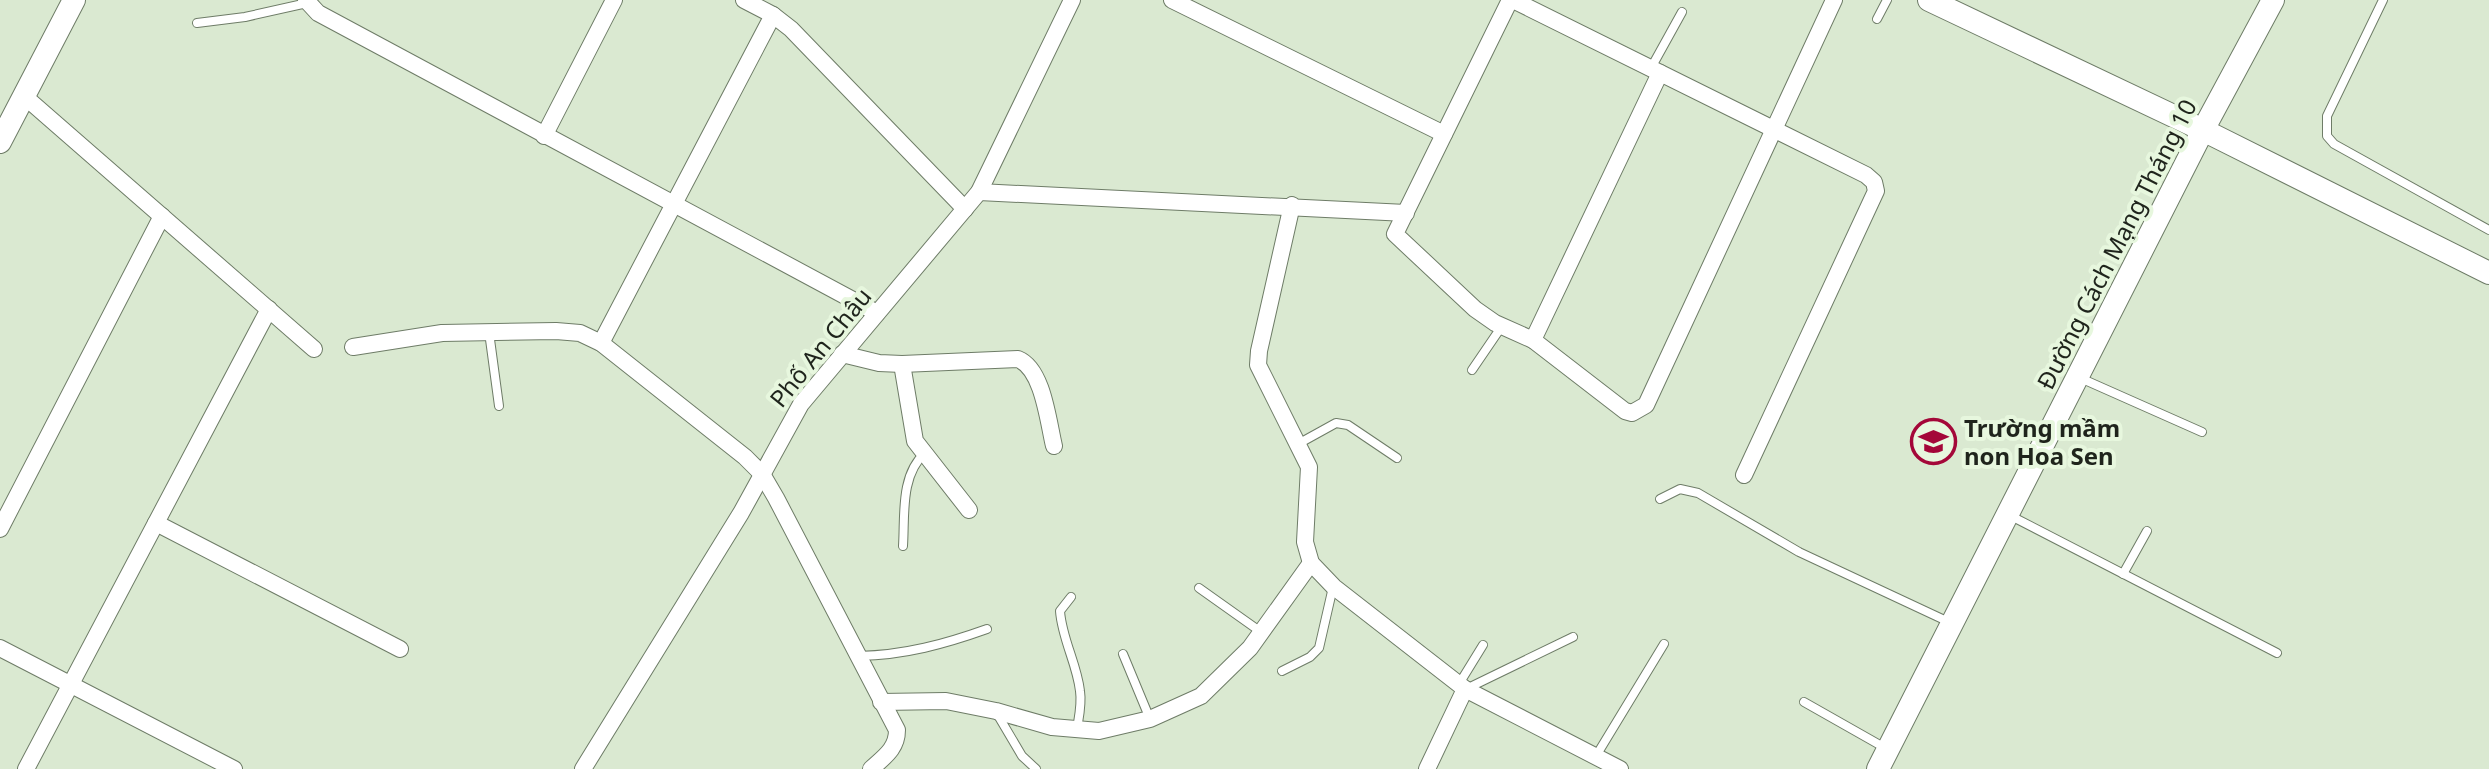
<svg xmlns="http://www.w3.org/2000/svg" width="2489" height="769" font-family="'Noto Sans',sans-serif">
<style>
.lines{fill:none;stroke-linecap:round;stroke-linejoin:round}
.lane-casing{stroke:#6e7c67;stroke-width:10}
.street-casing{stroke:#6e7c67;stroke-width:18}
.secondary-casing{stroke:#6e7c67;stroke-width:24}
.lane{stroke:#fff;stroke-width:8}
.street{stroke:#fff;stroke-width:16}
.secondary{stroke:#fff;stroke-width:22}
.labels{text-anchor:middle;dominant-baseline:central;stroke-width:8;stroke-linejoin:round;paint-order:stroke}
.street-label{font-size:24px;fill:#1f241c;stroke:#e7f7de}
.poi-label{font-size:24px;font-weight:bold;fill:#1f241c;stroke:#e7f7de;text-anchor:start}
</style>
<rect width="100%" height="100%" fill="#dae9d1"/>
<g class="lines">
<defs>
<g id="lane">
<polyline points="2383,0 2327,116 2327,136 2334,144 2489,230"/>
<polyline points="1877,19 1887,0"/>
<polyline points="197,23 245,17 307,3"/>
<polyline points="1651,68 1682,12"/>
<polyline points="489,332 499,406"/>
<polyline points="1472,370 1502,326"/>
<polyline points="2078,377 2202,432"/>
<polyline points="1298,444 1336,423 1348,425 1397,458"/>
<polyline points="1660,499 1680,489 1698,493 1799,552 1951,623"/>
<polyline points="2011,516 2277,653"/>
<path d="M 903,546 C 905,516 900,475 925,453"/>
<polyline points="2123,574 2147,531"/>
<polyline points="1199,588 1261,632"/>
<path d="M 1071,597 L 1060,611 C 1062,639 1077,664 1080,691 C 1082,704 1079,716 1077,729"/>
<polyline points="1123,654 1150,719"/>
<path d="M 859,656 C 905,655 945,644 987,629"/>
<polyline points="1282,671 1310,657 1319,648 1333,587"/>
<polyline points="1459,684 1483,645"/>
<polyline points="1466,689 1573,637"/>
<polyline points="1804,702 1887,749"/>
<polyline points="996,712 1022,756 1036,769"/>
<polyline points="1596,756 1664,644"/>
</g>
<g id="street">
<polyline points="306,0 318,13 877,313"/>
<polyline points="744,0 773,15 791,29 965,209"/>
<polyline points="1172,0 1444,134"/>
<polyline points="1510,0 1395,234 1475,309 1495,323 1533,340 1625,411 1632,413 1646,405 1834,0"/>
<polyline points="1513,0 1866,175 1874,182 1876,191 1744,475"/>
<polyline points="24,96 314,349"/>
<polyline points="544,136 614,0"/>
<polyline points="979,192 1406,213"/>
<polyline points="1292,205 1259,351 1258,365 1309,467 1305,542 1311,563 1334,587 1465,689 1620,769"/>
<polyline points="1533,340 1660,73"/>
<polyline points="601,343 773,15"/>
<path d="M 353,347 L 442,333 L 556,331 L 580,333 L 601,343 L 745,457 L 762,474 L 776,498 L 897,730 C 897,749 884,757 871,769"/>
<path d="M 842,354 L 879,363 L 902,364 L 1018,359 C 1043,369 1048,421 1054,446"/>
<polyline points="902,364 915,441 969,510"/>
<polyline points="156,523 400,649"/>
<polyline points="0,529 162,216"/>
<polyline points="0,648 234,769"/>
<polyline points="881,702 946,701 996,711 1052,727 1099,731 1150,719 1201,696 1250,648 1311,563"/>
<polyline points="26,769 269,309"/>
<polyline points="583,769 741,513 801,404 979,192 1072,0"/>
<polyline points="1427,769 1465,689"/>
</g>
<g id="secondary">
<polyline points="1929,0 2203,130 2489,273"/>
<polyline points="0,142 74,0"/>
<polyline points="1878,769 2203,130 2273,0"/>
</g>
</defs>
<use href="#lane" class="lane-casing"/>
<use href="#street" class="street-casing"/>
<use href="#secondary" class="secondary-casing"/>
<use href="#lane" class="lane"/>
<use href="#street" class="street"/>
<use href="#secondary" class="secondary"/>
</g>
<defs>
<symbol id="school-ring" viewBox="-11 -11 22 22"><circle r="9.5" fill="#e7f7de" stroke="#a40739" stroke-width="1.5"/><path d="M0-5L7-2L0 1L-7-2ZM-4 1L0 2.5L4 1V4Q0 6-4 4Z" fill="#a40739"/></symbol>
</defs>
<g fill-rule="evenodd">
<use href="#school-ring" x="1908" y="416" width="51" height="51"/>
</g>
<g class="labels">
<g class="street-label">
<text transform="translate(2116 244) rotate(-63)">Đường Cách Mạng Tháng 10</text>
<text transform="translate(820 347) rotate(-51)">Phố An Châu</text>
</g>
<g class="poi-label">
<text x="1964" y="427">Trường mầm<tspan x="1964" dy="28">non Hoa Sen</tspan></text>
</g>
</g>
</svg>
